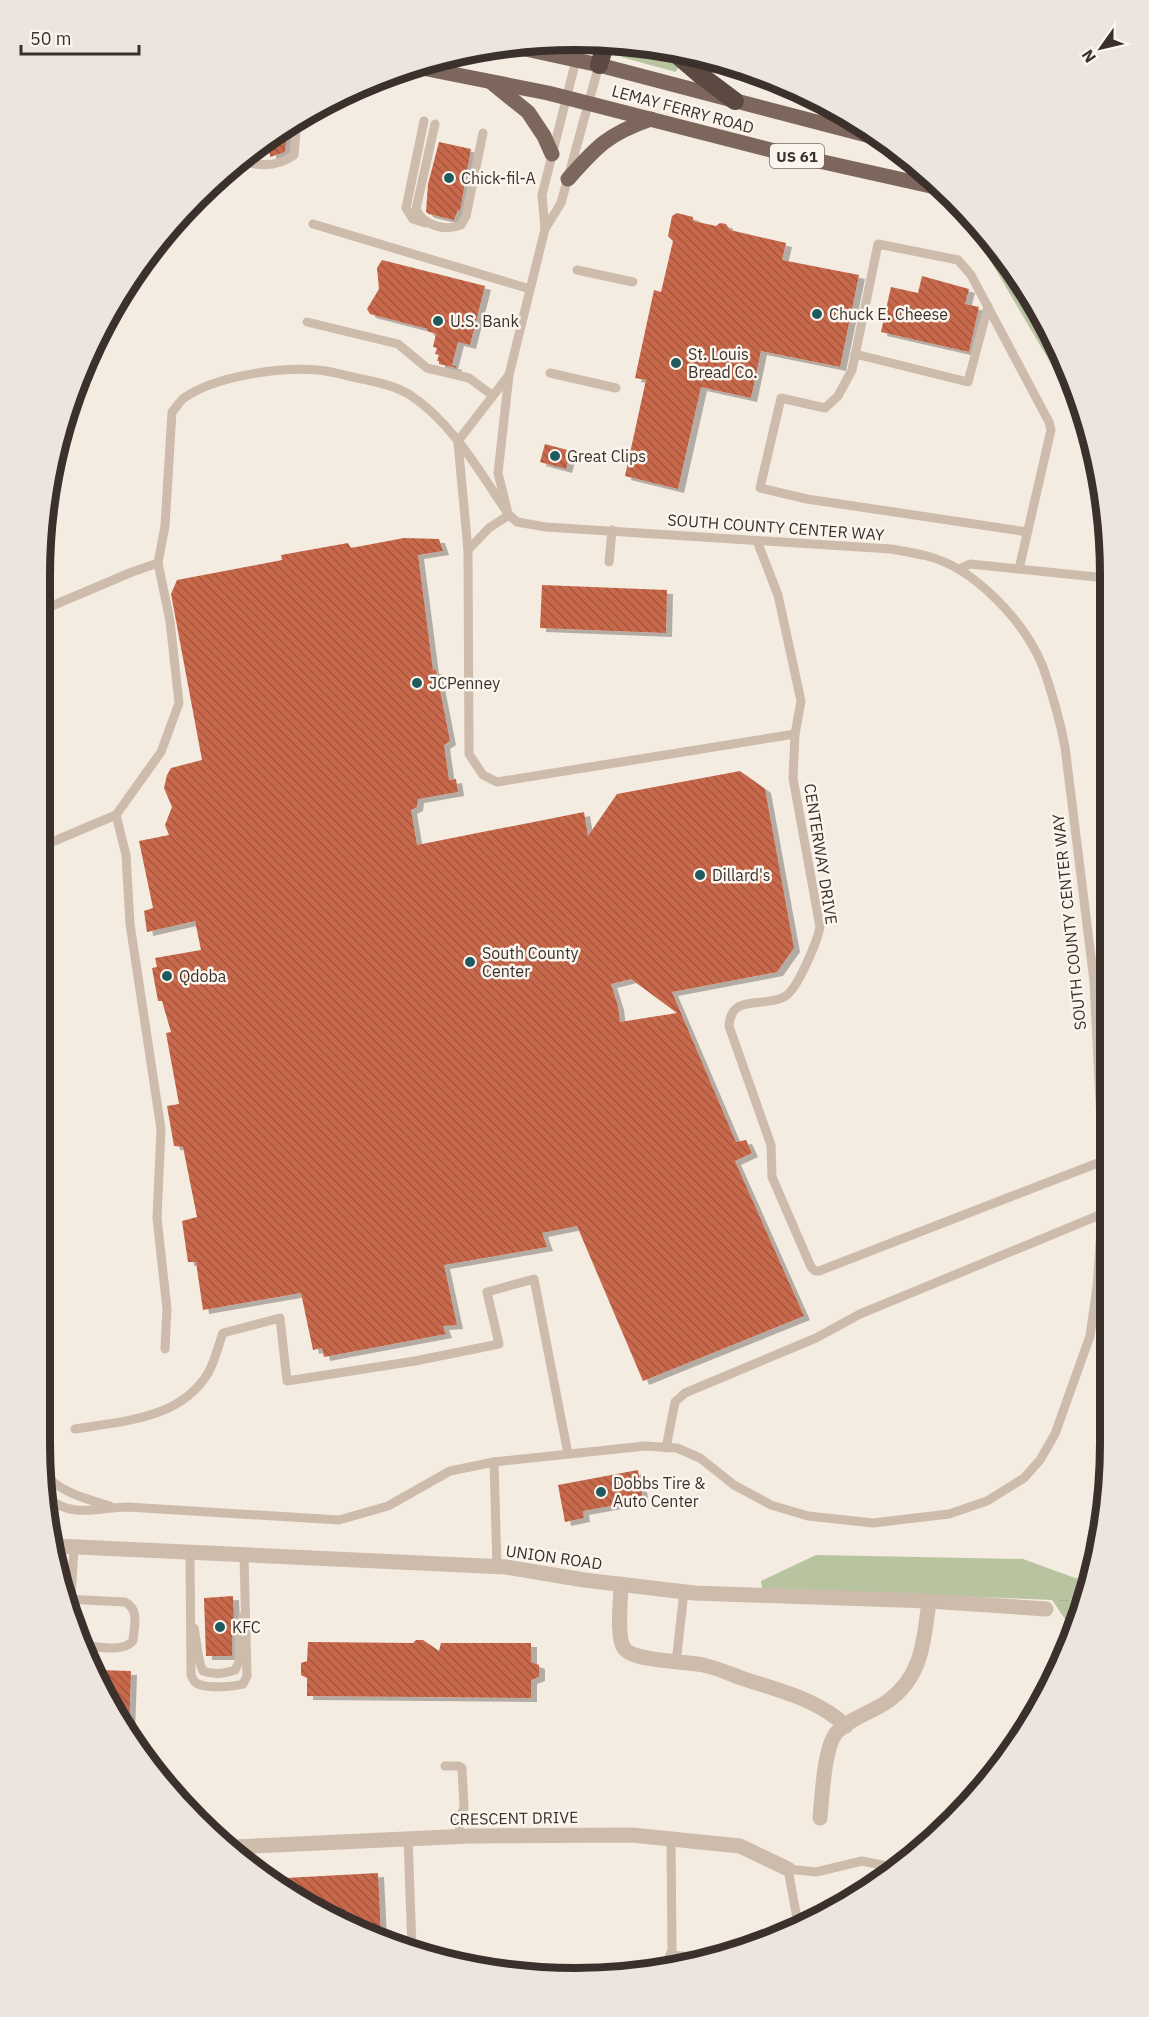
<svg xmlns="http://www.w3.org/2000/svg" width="1149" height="2017" font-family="'IBM Plex Sans',sans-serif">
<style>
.green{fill:#b8c4a0}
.forest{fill:url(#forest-firs)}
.building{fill:url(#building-back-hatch);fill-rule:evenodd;filter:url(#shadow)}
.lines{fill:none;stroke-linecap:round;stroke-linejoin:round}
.lane{stroke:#cdbbac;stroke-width:9}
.street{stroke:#cdbbac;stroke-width:15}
.primary{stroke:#7d675c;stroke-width:15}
.highway{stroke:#5c4a42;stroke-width:18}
.poi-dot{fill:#1f5a5e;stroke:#fbf5ee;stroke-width:2}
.labels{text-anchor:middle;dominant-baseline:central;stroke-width:5;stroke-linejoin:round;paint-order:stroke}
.shield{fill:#fbf5ee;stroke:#756b66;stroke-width:1.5}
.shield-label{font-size:15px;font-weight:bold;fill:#3b302b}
.street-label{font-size:16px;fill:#3b302b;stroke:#fbf5ee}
.poi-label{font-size:16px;fill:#3b302b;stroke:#fbf5ee;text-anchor:start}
.rim{fill:none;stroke:#3b302b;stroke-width:8}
</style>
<defs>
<pattern id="forest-firs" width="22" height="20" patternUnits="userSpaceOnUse" patternTransform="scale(1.5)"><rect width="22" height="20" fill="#b8c4a0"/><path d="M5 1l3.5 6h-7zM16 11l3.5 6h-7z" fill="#97a083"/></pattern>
<pattern id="building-back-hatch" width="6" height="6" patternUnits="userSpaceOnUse" patternTransform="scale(1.5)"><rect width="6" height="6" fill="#c8694b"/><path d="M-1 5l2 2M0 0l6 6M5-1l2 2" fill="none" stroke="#a4573f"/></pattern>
<filter id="shadow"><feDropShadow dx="6" dy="4" stdDeviation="0" flood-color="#0004"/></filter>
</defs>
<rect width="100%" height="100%" fill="#f4ebe1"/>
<g class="green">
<polygon points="618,43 645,44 658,47 678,67 676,72 621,57 617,48"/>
<polygon points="704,58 747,68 791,87 724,69"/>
<polygon points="966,219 973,220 1020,277 1078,396 1068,393"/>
<polygon points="816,1555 1023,1559 1075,1578 1092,1579 1084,1599 1052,1600 762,1588 761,1581"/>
</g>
<polygon class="forest" points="1084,1599 1075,1623 1065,1619 1052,1600"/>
<g class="building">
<polygon points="288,125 285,152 270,157 270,150 250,149"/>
<polygon points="439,142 471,149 460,211 458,210 454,220 429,214 426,212 428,184"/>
<polygon points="677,213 693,217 693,221 716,226 720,223 726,224 730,230 786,243 782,260 859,275 840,367 761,351 751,398 701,387 678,489 625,476 646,380 635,378 654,290 661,292 673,241 668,236 672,216"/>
<polygon points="382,260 485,286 470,345 458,342 452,365 456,366 456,368 439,364 439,361 437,361 439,355 435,354 437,348 433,347 436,334 427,331 428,329 370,314 367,309 379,289 377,268"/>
<polygon points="922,276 969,289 965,304 979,307 969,352 881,332 891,287 918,293"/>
<polygon points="545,444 571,451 566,469 540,462"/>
<path d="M 404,538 L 439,539 L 443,551 L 418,555 L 433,670 L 436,670 L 450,741 L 444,745 L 449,780 L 456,779 L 458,792 L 418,799 L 417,807 L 411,810 L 417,845 L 584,812 L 588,836 L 617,794 L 740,771 L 765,789 L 794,948 L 777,972 L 672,992 L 736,1142 L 746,1140 L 752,1153 L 735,1161 L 804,1316 L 643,1381 L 577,1226 L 542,1233 L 547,1247 L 444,1265 L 457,1325 L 443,1326 L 446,1334 L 324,1357 L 322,1348 L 313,1350 L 301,1293 L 203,1310 L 196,1262 L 188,1262 L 182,1221 L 197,1217 L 183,1147 L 174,1146 L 167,1106 L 179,1104 L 166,1033 L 171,1032 L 162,1001 L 158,1001 L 152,968 L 157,967 L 155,958 L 201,950 L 195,921 L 147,932 L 144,911 L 153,908 L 139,841 L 169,835 L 165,825 L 172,807 L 164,788 L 167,775 L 171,768 L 202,760 L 171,594 L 177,580 L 282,560 L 281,555 L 348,543 L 351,548 ZM 631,979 L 677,1013 L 620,1022 L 618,1006 L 611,984 Z"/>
<polygon points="542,585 667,590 666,633 540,628"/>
<polygon points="638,1470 643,1500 583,1511 584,1518 565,1522 558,1485"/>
<polygon points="233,1596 234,1621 232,1629 232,1656 206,1656 204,1598"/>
<polygon points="416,1640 423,1640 439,1651 441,1643 531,1643 531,1662 539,1665 539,1677 531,1680 531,1698 307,1696 307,1678 301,1675 301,1663 307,1661 308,1642 413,1643"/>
<polygon points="97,1670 131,1671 129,1729"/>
<polygon points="378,1873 381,1935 277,1888 267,1879"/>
</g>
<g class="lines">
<g class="lane">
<polyline points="424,121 406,208 413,219 425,223"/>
<path d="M 435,124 L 416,209 C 423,225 445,232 461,225 L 466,216 L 483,133"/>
<path d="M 237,160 C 256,166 277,168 294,155 L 297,120"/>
<polyline points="313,224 530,289"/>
<polyline points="545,229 542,195 576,60"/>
<polyline points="577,270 633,282"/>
<polyline points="307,322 398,344 427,368 469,378 492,395"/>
<polyline points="855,354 968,382 988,306"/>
<polyline points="550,373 616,388"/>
<polyline points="458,441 509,375"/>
<polyline points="458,443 468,550 469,754 483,775 497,782 795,734"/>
<polyline points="507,509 498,473 509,375 545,229 561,203 599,65"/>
<path d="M 757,541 L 778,595 L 801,701 L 795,734 L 793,778 L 820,927 C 817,942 797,991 784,997 C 763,1008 731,993 729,1026 L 771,1145 L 772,1177 L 811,1267 L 815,1271 L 819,1271 L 1103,1161"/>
<polyline points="468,550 489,528 509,515"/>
<polyline points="609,562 612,530"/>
<polyline points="959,569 970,564 1106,578"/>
<polyline points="1019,569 1051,430 1049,422 971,275 958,260 878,244 852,370 838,396 825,408 781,398 760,488 807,499 1028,532"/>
<polyline points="40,611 132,572 158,563"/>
<polyline points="116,815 126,855 130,924 161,1129 157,1218 167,1309 165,1349"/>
<path d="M 40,847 L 116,815 L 161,752 L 179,703 L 170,621 L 158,563 L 165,526 L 172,412 C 176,408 179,402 184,398 C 215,376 279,367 317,370 C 332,371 347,376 362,379 C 378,382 396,386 410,395 C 452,422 481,474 509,515 L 517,522 L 546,527 L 891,549 C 903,551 915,553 927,556 C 975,568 1025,622 1043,667 C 1052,693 1060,720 1065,747 L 1094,981 L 1103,1161 L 1102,1214 L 1097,1287 L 1090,1336 L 1055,1434 L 1040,1460 L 1024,1478 L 987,1501 L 949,1514 L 873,1523 L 808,1516 L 771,1505 L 734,1485 L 700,1458 L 677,1448 L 645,1446 L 494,1462 L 497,1567"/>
<path d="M 75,1429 C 123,1421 181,1419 208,1373 C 215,1361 218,1346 223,1333 L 280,1318 L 287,1381 L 415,1361 L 499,1344 L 487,1292 L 534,1279 L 568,1454"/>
<polyline points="666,1448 675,1402 685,1393 816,1338 860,1314 1102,1214"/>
<path d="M 44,1472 C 59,1493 87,1499 110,1506"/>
<path d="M 48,1498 C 73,1519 99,1507 128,1507 L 339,1520 L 388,1506 L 450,1471 L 494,1462"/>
<path d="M 190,1553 L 191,1675 C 193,1680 195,1684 201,1685 C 211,1688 233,1687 243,1684 L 247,1676 L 244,1555"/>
<path d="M 65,1599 L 125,1602 C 140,1610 134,1626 133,1641 C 122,1653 99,1646 84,1646"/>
<polyline points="71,1599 74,1547"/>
<path d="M 194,1628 C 197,1641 197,1660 203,1671 C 215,1675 223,1674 235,1670 L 239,1662 L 239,1629 L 243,1616"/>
<polyline points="676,1663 684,1592"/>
<polyline points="445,1766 459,1766 462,1768 464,1808 459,1819 460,1836"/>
<polyline points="408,1838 412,1949"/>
<polyline points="801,1924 796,1913 788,1869 816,1872 862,1861 892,1867"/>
<polyline points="670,1955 693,1957"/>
<polyline points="658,1965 668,1960 672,1950 671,1839"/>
<polyline points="565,1973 645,1969"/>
</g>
<g class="street">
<polyline points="56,1546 506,1567 584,1580 694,1593 929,1601 1046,1609"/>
<path d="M 621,1584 C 621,1599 616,1636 624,1648 C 633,1662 687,1661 703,1665 C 718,1668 732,1675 747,1680 C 781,1691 819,1700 846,1726"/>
<path d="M 820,1818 C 822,1798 824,1746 837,1732 C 850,1718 873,1712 888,1701 C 923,1676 924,1639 929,1601"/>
<polyline points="233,1847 470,1836 632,1835 740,1846 788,1869"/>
</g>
<g class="primary">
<polyline points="508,45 599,65 878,138"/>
<polyline points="412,66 548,93 783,153 944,189"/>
<polyline points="492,83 528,112 544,136 552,154"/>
<path d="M 568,179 C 597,146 608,134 651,119"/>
</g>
<g class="highway">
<polyline points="671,50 699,74 735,101"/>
<polyline points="599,65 606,42"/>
</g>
</g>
<g class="poi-dot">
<circle cx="449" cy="178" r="6"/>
<circle cx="817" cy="314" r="6"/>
<circle cx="438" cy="321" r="6"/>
<circle cx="676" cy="363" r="6"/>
<circle cx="555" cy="456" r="6"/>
<circle cx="417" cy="683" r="6"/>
<circle cx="700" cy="875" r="6"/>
<circle cx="470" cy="962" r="6"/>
<circle cx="167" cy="976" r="6"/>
<circle cx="601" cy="1492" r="6"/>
<circle cx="220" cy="1627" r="6"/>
</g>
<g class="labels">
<rect class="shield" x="770" y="144" width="54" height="24" rx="4.5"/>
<g class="shield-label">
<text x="797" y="156">US 61</text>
</g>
<g class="street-label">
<text transform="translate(683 109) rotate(15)">LEMAY FERRY ROAD</text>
<text transform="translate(776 527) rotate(4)">SOUTH COUNTY CENTER WAY</text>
<text transform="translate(821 854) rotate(81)">CENTERWAY DRIVE</text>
<text transform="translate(1069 922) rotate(-96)">SOUTH COUNTY CENTER WAY</text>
<text transform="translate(554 1557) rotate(8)">UNION ROAD</text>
<text transform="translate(514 1818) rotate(-1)">CRESCENT DRIVE</text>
</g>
<g class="poi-label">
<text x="461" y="178">Chick-fil-A</text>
<text x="829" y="314">Chuck E. Cheese</text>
<text x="450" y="321">U.S. Bank</text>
<text x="688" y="354">St. Louis<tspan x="688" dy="18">Bread Co.</tspan></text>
<text x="567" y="456">Great Clips</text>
<text x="429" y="683">JCPenney</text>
<text x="712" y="875">Dillard's</text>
<text x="482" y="953">South County<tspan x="482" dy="18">Center</tspan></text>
<text x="179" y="976">Qdoba</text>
<text x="613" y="1483">Dobbs Tire &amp;<tspan x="613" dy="18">Auto Center</tspan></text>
<text x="232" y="1627">KFC</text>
</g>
</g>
<path d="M0 0H1149V2017H0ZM575 50H575A525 525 0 0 1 1100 575V1443A525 525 0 0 1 575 1968H575A525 525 0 0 1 50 1443V575A525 525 0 0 1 575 50Z" fill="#ece5de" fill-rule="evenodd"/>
<path class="rim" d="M575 50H575A525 525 0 0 1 1100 575V1443A525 525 0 0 1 575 1968H575A525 525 0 0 1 50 1443V575A525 525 0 0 1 575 50Z"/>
<g transform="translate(1101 48) rotate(236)" stroke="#fbf5ee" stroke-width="4.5" paint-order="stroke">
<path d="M0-4.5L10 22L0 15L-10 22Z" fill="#3b302b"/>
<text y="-9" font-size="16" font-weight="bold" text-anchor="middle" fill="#3b302b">N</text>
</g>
<path d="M21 45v9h118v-9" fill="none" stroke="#3b302b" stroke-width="3"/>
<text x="30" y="45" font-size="18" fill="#3b302b" stroke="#fbf5ee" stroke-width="4.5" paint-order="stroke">50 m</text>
</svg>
